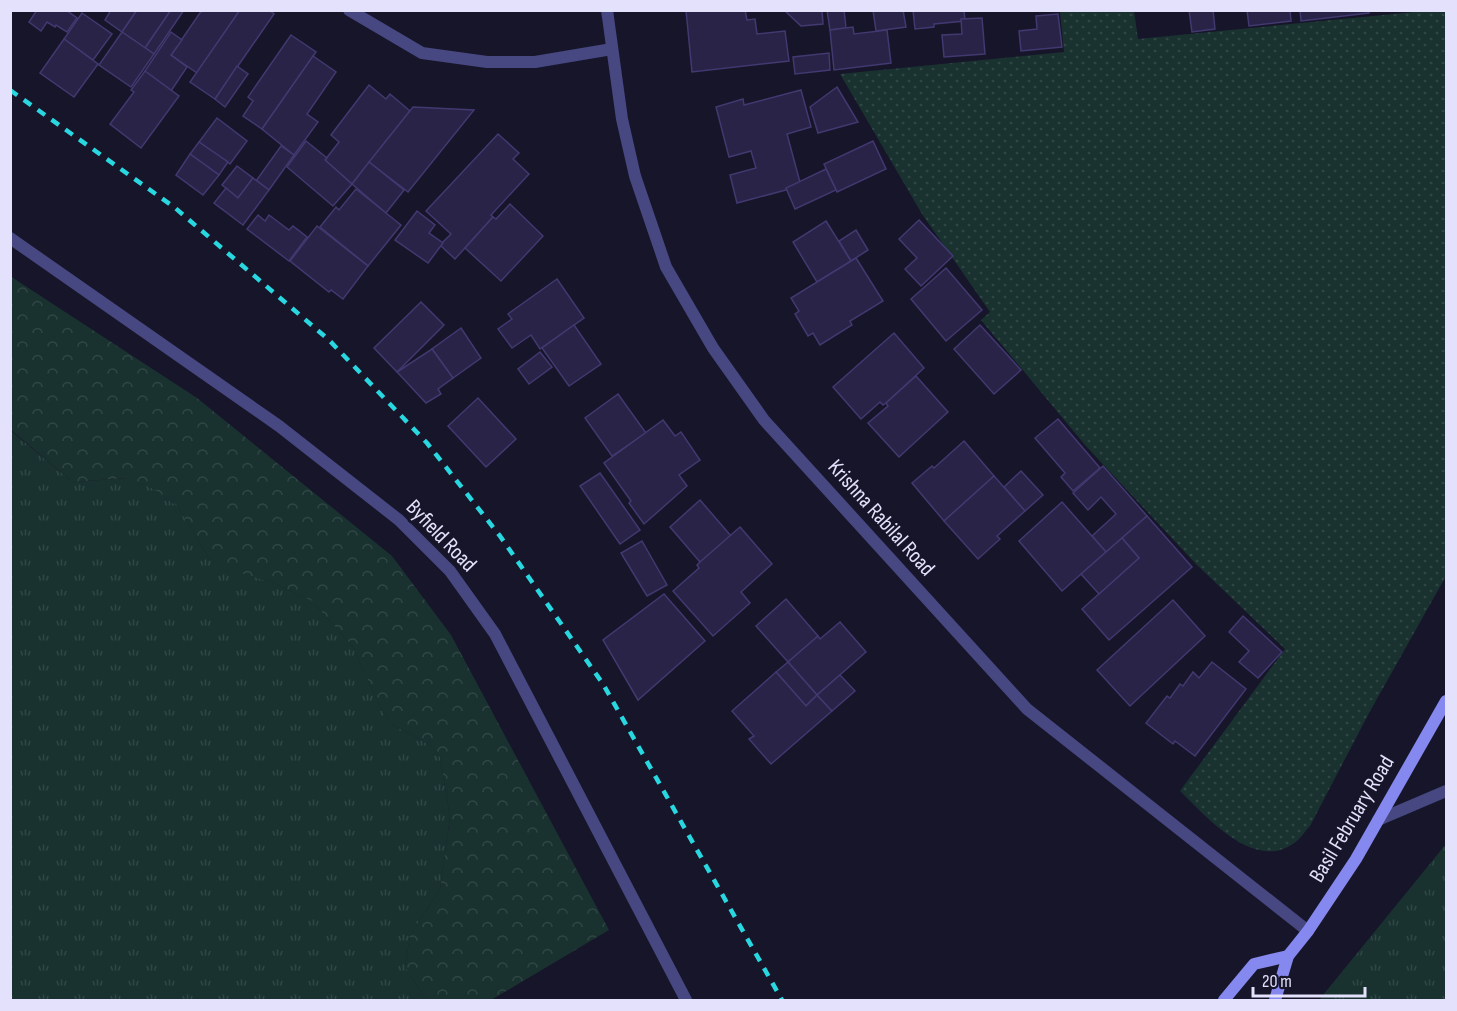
<svg xmlns="http://www.w3.org/2000/svg" width="1457" height="1011" font-family="'Sofia Sans Condensed',sans-serif">
<style>
.grass{fill:url(#grass-tufts)}
.forest{fill:url(#forest-crowns)}
.park{fill:url(#park-dots)}
.building{fill:#292347;stroke:#413970;stroke-width:1.5}
.lines{fill:none;stroke-linecap:round;stroke-linejoin:round}
.lane{stroke:#474781;stroke-width:12}
.street{stroke:#474781;stroke-width:12}
.secondary{stroke:#8588ee;stroke-width:12}
.rail{stroke:#28d7e0;stroke-width:4.5;stroke-dasharray:9 8;stroke-linecap:butt}
.labels{text-anchor:middle;dominant-baseline:central;stroke-width:6;stroke-linejoin:round;paint-order:stroke}
.street-label{font-size:22px;fill:#e3e1fb;stroke:#171529}
</style>
<defs>
<pattern id="grass-tufts" width="24" height="20" patternUnits="userSpaceOnUse" patternTransform="scale(1.5)"><rect width="24" height="20" fill="#193230"/><path d="M3 7l-1-3M5 7V3M7 7l1-3M15 17l-1-3M17 17v-4M19 17l1-3" fill="none" stroke="#2f4645"/></pattern>
<pattern id="forest-crowns" width="20" height="18" patternUnits="userSpaceOnUse" patternTransform="scale(1.5)"><rect width="20" height="18" fill="#193230"/><path d="M2 6a3 3 0 1 1 6 0M12 15a3 3 0 1 1 6 0" fill="none" stroke="#2f4645"/></pattern>
<pattern id="park-dots" width="8" height="8" patternUnits="userSpaceOnUse" patternTransform="scale(1.5)"><rect width="8" height="8" fill="#193230"/><path d="M2 2h.1M6 6h.1" fill="none" stroke="#2f4645" stroke-width="1.8" stroke-linecap="round"/></pattern>
</defs>
<rect width="100%" height="100%" fill="#171529"/>
<g class="grass">
<polygon points="10,430 73,482 128,478 154,489 178,507 209,558 220,566 274,583 312,601 353,647 383,713 393,725 430,745 440,757 450,817 440,889 410,936 405,966 426,1000 11,1000"/>
<polygon points="1446,844 1446,1000 1319,1000"/>
</g>
<polygon class="forest" points="10,276 197,398 392,556 451,635 609,930 491,1000 426,1000 405,966 410,936 440,889 450,817 440,757 430,745 393,725 383,713 353,647 312,601 274,583 220,567 209,558 178,507 154,489 127,478 73,482 11,430"/>
<path class="park" d="M 1060,11 L 1134,11 L 1138,39 L 1425,11 L 1446,11 L 1446,576 L 1369,713 L 1310,826 C 1306,830 1302,836 1298,840 C 1257,876 1207,817 1180,791 L 1285,649 L 1196,564 L 1085,445 L 981,320 L 990,312 L 922,214 L 840,74 L 1064,52 Z"/>
<g class="building">
<polygon points="37,10 66,10 77,18 67,32 56,25 55,27 47,22 41,31 29,22"/>
<polygon points="111,10 137,10 122,32 105,20"/>
<polygon points="137,10 171,10 145,48 122,32"/>
<polygon points="171,10 184,10 154,54 145,48"/>
<polygon points="202,10 240,10 197,73 171,55"/>
<polygon points="240,10 269,10 274,14 215,99 190,82"/>
<polygon points="686,10 745,10 747,20 755,19 757,34 785,31 789,61 692,72"/>
<polygon points="784,10 822,10 823,24 801,26"/>
<polygon points="827,10 844,10 846,28 830,30"/>
<polygon points="873,10 903,10 906,27 876,31"/>
<polygon points="913,10 964,10 965,21 934,24 934,27 915,29"/>
<polygon points="1189,10 1213,10 1215,29 1192,32"/>
<polygon points="1247,10 1290,10 1291,21 1249,26"/>
<polygon points="1300,10 1369,10 1369,13 1301,21"/>
<polygon points="82,13 112,34 93,60 64,39"/>
<polygon points="1058,14 1062,47 1021,51 1019,31 1037,29 1036,16"/>
<polygon points="982,18 985,54 944,57 942,35 962,34 961,19"/>
<polygon points="853,27 854,34 887,30 891,63 834,70 830,30"/>
<polygon points="122,32 154,54 131,87 99,65"/>
<polygon points="171,32 182,40 171,55 187,67 171,91 145,71"/>
<polygon points="291,35 316,52 262,129 243,116 253,101 248,97"/>
<polygon points="64,39 98,64 74,97 40,73"/>
<polygon points="829,53 830,70 795,74 793,57"/>
<polygon points="313,56 336,72 307,114 318,122 294,155 262,129"/>
<polygon points="237,66 248,74 225,107 215,99"/>
<polygon points="145,71 179,96 141,148 110,124 134,92 131,90"/>
<polygon points="369,85 386,99 390,94 410,111 352,184 325,160 339,142 331,135"/>
<polygon points="837,87 858,122 818,133 810,107"/>
<polygon points="801,90 811,127 787,134 801,186 737,203 730,175 756,168 751,151 729,157 716,107 743,99 744,105"/>
<polygon points="413,107 474,110 408,192 369,162"/>
<polygon points="217,118 247,141 230,164 199,142"/>
<polygon points="498,134 519,153 513,159 529,174 491,215 493,217 455,259 440,245 451,234 426,211"/>
<polygon points="306,141 327,158 325,160 352,184 333,206 287,167"/>
<polygon points="873,141 886,169 837,192 824,164"/>
<polygon points="199,142 228,162 219,175 190,154"/>
<polygon points="281,146 294,155 269,190 256,181"/>
<polygon points="190,154 219,175 203,195 176,175"/>
<polygon points="369,162 404,190 386,213 352,184"/>
<polygon points="237,166 253,178 238,198 222,185"/>
<polygon points="826,169 836,190 795,209 786,188"/>
<polygon points="253,178 269,190 243,225 214,203 226,188 238,198"/>
<polygon points="356,189 401,225 368,266 320,227 336,207 339,210"/>
<polygon points="510,204 543,236 501,281 465,248 493,217 496,219"/>
<polygon points="417,211 435,225 429,233 443,243 428,263 395,240"/>
<polygon points="258,215 265,221 269,215 289,230 293,226 307,237 289,261 247,229"/>
<polygon points="919,220 953,256 921,286 905,269 917,258 899,239"/>
<polygon points="826,221 851,261 817,282 793,242"/>
<polygon points="317,226 368,266 343,299 331,290 329,292 290,261"/>
<polygon points="856,230 868,250 851,261 839,241"/>
<polygon points="856,258 883,301 850,321 852,325 820,345 813,333 808,336 795,314 799,311 791,298"/>
<polygon points="946,268 982,310 946,341 911,299"/>
<polygon points="557,279 584,318 540,349 531,335 512,348 498,329 512,319 508,314"/>
<polygon points="421,302 444,325 397,372 374,348"/>
<polygon points="574,325 601,364 569,386 542,348"/>
<polygon points="980,325 1021,370 994,394 954,349"/>
<polygon points="461,328 481,358 453,378 432,349"/>
<polygon points="894,333 924,368 886,403 883,405 880,402 861,419 833,387"/>
<polygon points="432,349 453,378 438,389 441,394 426,403 397,372"/>
<polygon points="540,352 552,367 529,384 518,369"/>
<polygon points="916,376 948,412 899,457 868,423 888,406 886,403"/>
<polygon points="618,394 646,433 612,456 585,418"/>
<polygon points="478,398 516,439 486,467 448,426"/>
<polygon points="1058,419 1100,468 1073,491 1061,477 1065,473 1035,438"/>
<polygon points="663,420 675,436 681,432 700,460 679,475 687,486 644,524 629,503 631,501 604,463"/>
<polygon points="964,441 994,476 944,521 912,483 932,466 934,468"/>
<polygon points="1103,466 1147,516 1106,552 1092,536 1116,514 1101,497 1088,510 1073,493"/>
<polygon points="1021,471 1043,495 1025,511 1004,487"/>
<polygon points="600,473 640,530 620,544 580,486"/>
<polygon points="994,476 1025,511 997,536 1000,539 978,559 944,521"/>
<polygon points="700,500 731,536 700,562 670,527"/>
<polygon points="1062,502 1106,552 1062,591 1019,541"/>
<polygon points="1147,516 1192,567 1109,640 1082,609 1139,558 1122,538"/>
<polygon points="740,527 772,564 741,592 750,603 713,636 673,591 699,568 697,565 700,562"/>
<polygon points="1122,538 1139,558 1099,594 1081,574"/>
<polygon points="642,541 667,585 647,596 621,553"/>
<polygon points="664,594 705,641 638,700 603,640"/>
<polygon points="786,599 818,636 788,662 756,626"/>
<polygon points="1173,600 1205,636 1130,706 1097,670"/>
<polygon points="1243,616 1282,652 1258,678 1239,662 1249,651 1229,632"/>
<polygon points="840,622 866,652 817,695 788,662 818,636 820,639"/>
<polygon points="788,662 817,695 806,706 776,672"/>
<polygon points="1212,662 1246,689 1195,756 1175,741 1173,744 1146,723 1167,696 1170,698 1180,684 1183,686 1193,672 1199,678"/>
<polygon points="776,672 806,706 817,695 832,711 771,764 749,739 754,736 732,711"/>
<polygon points="840,675 855,691 832,711 817,695"/>
</g>
<g class="lines">
<polyline class="lane" points="10,238 279,426 399,520 450,571 495,634 686,1000"/>
<g class="street">
<polyline points="349,10 422,53 487,62 535,62 612,49"/>
<polyline points="607,10 622,119 635,176 666,267 713,348 764,420 1027,709 1308,931"/>
<polyline points="1378,820 1446,791"/>
</g>
<g class="secondary">
<polyline points="1224,1000 1254,964 1288,956"/>
<polyline points="1275,1000 1288,956 1308,931 1356,859 1446,701"/>
</g>
<polyline class="rail" points="10,90 174,207 329,340 427,443 500,536 603,684 782,1000"/>
</g>
<g class="labels">
<g class="street-label">
<text transform="translate(881 518) rotate(48)">Krishna Rabilal Road</text>
<text transform="translate(441 536) rotate(46)">Byfield Road</text>
<text transform="translate(1352 819) rotate(-59)">Basil February Road</text>
</g>
</g>
<rect width="1457" height="1011" fill="none" stroke="#e3e1fb" stroke-width="24"/>
<path d="M1253 987v9h112v-9" fill="none" stroke="#e3e1fb" stroke-width="3"/>
<text x="1262" y="987" font-size="18" fill="#e3e1fb" stroke="#171529" stroke-width="4.5" paint-order="stroke">20 m</text>
</svg>
